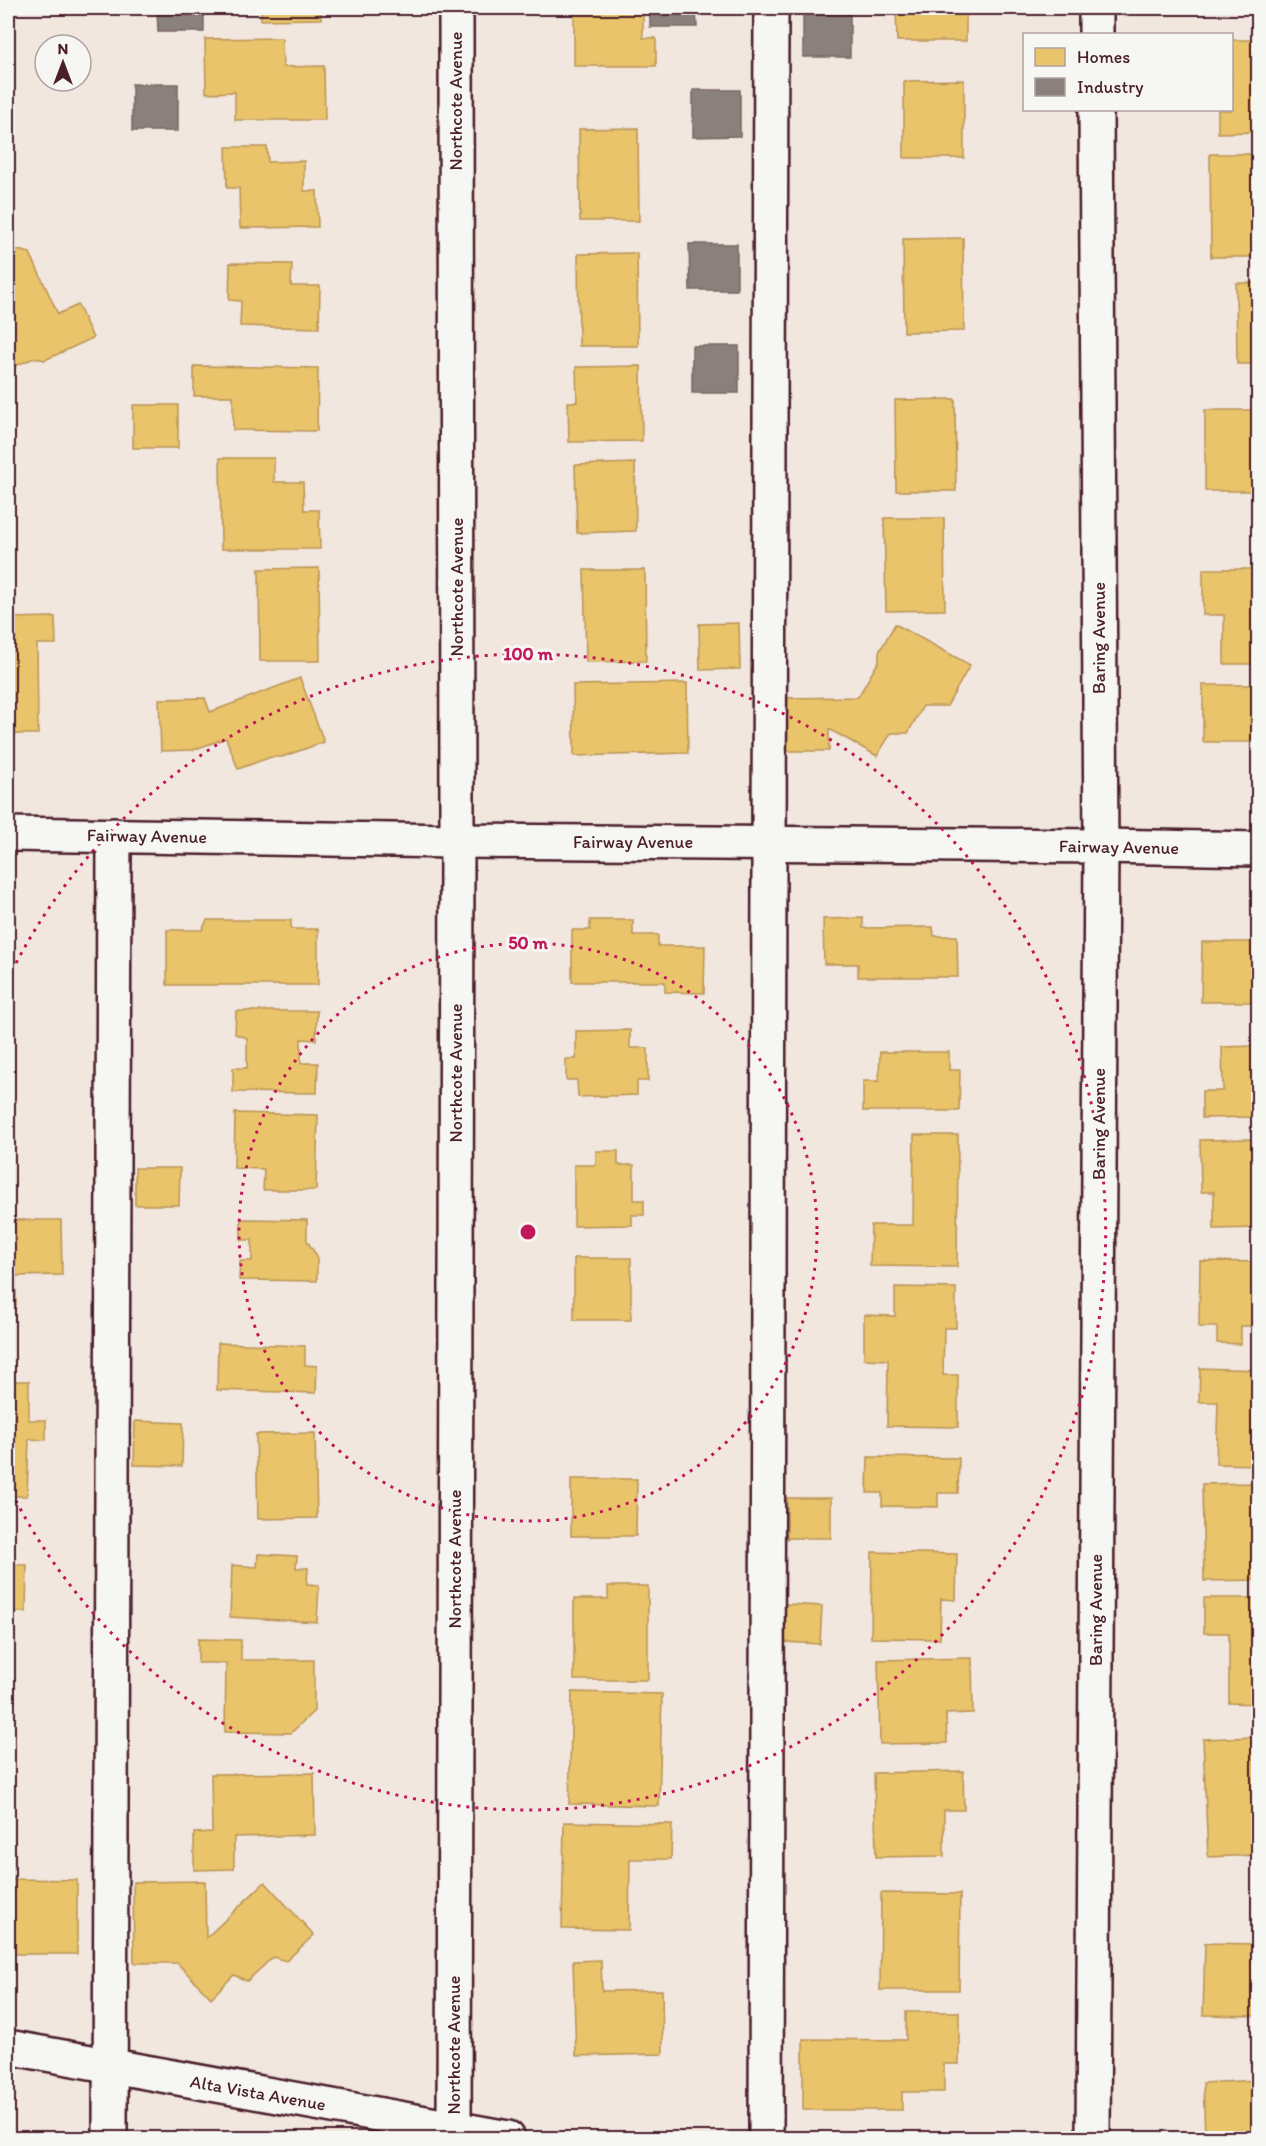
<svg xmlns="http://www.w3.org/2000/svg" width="1266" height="2146" font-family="Itim,sans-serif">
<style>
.homes{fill:#e9c46a;stroke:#b99257;stroke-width:1.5}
.industry{fill:#8a817c;stroke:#776464;stroke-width:1.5}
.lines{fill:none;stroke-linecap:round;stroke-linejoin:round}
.minor-casing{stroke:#4a1f2b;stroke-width:38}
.minor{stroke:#f6f6f2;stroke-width:33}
.ring{fill:none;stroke:#c2185b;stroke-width:3;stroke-dasharray:3 6}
.labels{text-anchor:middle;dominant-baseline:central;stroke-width:6;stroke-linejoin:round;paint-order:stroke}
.street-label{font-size:18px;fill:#4a1f2b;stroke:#f6f6f2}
.centre{fill:#c2185b;stroke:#f6f6f2;stroke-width:3}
.ring-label{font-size:18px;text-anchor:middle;font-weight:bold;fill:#c2185b;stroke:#f6f6f2;stroke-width:6;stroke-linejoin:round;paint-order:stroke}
</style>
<rect width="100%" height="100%" fill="#f1e7de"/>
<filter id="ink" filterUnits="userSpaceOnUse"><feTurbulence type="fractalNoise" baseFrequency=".0167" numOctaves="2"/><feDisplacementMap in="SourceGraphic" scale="12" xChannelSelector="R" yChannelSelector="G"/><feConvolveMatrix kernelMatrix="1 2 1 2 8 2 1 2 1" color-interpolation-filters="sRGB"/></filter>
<g filter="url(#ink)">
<g class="homes">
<polygon points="261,8 321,8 321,19 261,20"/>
<polygon points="574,8 643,8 643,38 656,38 656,66 574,66"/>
<polygon points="896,8 966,8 966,41 897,41"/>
<polygon points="282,38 283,67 324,66 325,120 235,120 235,92 206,93 205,39"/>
<polygon points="1232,40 1258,40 1258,132 1218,133 1218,110 1232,110"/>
<polygon points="964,80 964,158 904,158 904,81"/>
<polygon points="638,128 639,221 580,221 579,129"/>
<polygon points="226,147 267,147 268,162 304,161 304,191 317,191 318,227 240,228 239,188 227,188"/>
<polygon points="1210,154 1258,154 1258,257 1211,257"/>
<polygon points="963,238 964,331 904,332 903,239"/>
<polygon points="8,248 30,253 58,314 78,305 93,338 45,360 34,358 10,368 8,362"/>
<polygon points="637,253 638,346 579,346 578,254"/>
<polygon points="230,263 292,264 291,286 320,286 319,328 240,326 241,301 229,300"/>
<polygon points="1236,283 1258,283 1258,364 1237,364"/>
<polygon points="194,366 318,368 317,431 233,430 233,396 194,396"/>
<polygon points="641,366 642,441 569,442 568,402 577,402 576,367"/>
<polygon points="955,399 956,491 896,491 895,400"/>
<rect x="133" y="405" width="45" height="43"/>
<rect x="1205" y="410" width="53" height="81"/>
<polygon points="220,458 274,458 274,482 303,482 304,510 319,510 320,549 221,549"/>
<polygon points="635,463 636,531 577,533 575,465"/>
<polygon points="884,518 944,518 945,610 886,611"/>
<polygon points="319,568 320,661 260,661 259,569"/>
<polygon points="1203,569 1258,569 1258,664 1224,664 1224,615 1203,615"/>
<polygon points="584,570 645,570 646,661 586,662"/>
<polygon points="55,617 56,644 37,644 38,734 8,734 8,618"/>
<polygon points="739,623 740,669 700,670 699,624"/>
<polygon points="895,624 970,665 947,706 923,706 908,733 891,733 877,756 829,729 829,751 784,751 784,698 858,697 879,661 879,652"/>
<polygon points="300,678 324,742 282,757 271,757 238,769 226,738 193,750 161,751 159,699 205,698 210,712"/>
<polygon points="687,683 688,753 574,756 573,685"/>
<rect x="1203" y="685" width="55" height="57"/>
<polygon points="863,918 863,928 933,927 934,936 957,936 958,977 858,977 858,964 824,964 823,919"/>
<polygon points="207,920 291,920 291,929 318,929 318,985 167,985 167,930 202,930"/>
<polygon points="590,920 633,920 633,935 658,935 658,946 705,946 704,993 665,992 665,982 572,982 572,930 590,930"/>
<polygon points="1202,942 1258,942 1258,1002 1201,1002"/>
<polygon points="236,1011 317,1011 316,1040 301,1039 301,1063 318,1063 317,1093 233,1092 233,1068 247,1068 247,1038 235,1034"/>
<polygon points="630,1030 630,1048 648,1048 648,1081 637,1081 637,1095 578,1097 577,1080 566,1080 566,1059 576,1059 576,1031"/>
<polygon points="1258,1046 1258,1117 1202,1118 1202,1091 1223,1091 1222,1047"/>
<polygon points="880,1052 949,1052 949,1070 960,1070 959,1111 863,1111 863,1081 879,1081"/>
<polygon points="235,1113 318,1115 316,1190 263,1190 264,1169 234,1168"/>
<polygon points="914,1135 958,1135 957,1267 870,1266 871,1225 913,1225"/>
<polygon points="1258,1139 1258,1228 1214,1229 1214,1192 1201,1192 1200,1140"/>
<polygon points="596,1151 618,1151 618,1165 634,1165 634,1200 644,1200 644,1215 632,1215 632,1225 574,1226 574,1165 596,1165"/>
<polygon points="135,1168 180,1168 179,1205 135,1205"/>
<polygon points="241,1219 307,1220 307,1241 317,1256 317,1281 239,1280 240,1261 252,1261 252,1240 241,1240"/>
<polygon points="8,1220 61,1220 62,1275 16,1276 16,1305 8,1305"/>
<rect x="574" y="1258" width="57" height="62"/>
<polygon points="1200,1261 1258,1262 1258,1326 1241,1326 1241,1344 1217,1343 1217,1327 1199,1327"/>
<polygon points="895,1287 956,1288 956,1328 944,1328 943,1375 958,1375 958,1427 887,1426 888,1360 864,1359 864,1315 895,1316"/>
<polygon points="218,1343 305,1346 305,1365 317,1366 316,1393 217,1390"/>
<polygon points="1200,1368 1258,1370 1258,1465 1216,1464 1218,1402 1199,1402"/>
<polygon points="8,1381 29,1381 29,1420 46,1420 46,1440 29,1439 27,1496 8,1496"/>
<polygon points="135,1421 183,1423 182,1466 134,1465"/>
<polygon points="315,1433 317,1518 258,1519 256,1434"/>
<polygon points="868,1457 959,1458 958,1493 938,1493 938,1507 882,1506 882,1493 867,1493"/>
<polygon points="571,1479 637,1479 636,1536 571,1536"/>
<polygon points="1258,1483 1258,1580 1204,1581 1202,1484"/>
<rect x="787" y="1498" width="44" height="40"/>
<polygon points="872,1552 957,1554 956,1600 941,1599 940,1639 871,1638"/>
<polygon points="258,1554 297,1556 296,1568 308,1568 307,1584 319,1585 317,1622 230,1617 232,1565 257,1567"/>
<polygon points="8,1565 27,1565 26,1612 8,1612"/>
<polygon points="608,1586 648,1586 648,1680 574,1680 574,1599 608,1599"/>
<polygon points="1204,1598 1258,1598 1258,1704 1229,1703 1229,1633 1204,1633"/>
<polygon points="784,1604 822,1606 820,1644 783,1642"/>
<polygon points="198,1639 241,1640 241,1660 314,1660 314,1711 291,1733 225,1732 226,1663 198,1663"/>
<polygon points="972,1658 973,1713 946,1714 947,1743 880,1744 878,1660"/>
<polygon points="572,1692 662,1694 659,1806 569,1804"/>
<polygon points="1254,1737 1255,1780 1258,1780 1258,1855 1208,1857 1203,1739"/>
<polygon points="963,1771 964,1810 944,1810 944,1856 876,1857 874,1773"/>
<polygon points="314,1773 315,1835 234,1837 234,1869 194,1870 194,1833 212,1832 211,1774"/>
<polygon points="564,1822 672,1824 671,1859 630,1859 629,1930 562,1929"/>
<polygon points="8,1857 12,1857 12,1879 77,1880 77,1954 8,1954"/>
<polygon points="205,1881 206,1938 265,1882 314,1935 286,1961 273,1957 247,1981 234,1975 211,1998 177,1963 134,1963 133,1882"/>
<polygon points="881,1893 960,1894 959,1990 880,1990"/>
<polygon points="1205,1943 1258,1944 1258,2016 1203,2015"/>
<polygon points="601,1960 602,1991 662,1990 663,2054 576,2056 573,1961"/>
<polygon points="906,2012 959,2012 959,2064 944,2064 944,2092 902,2092 902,2110 803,2110 803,2039 906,2040"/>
<polygon points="1258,2080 1258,2134 1205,2137 1203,2083"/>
</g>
<g class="industry">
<polygon points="157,8 204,8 204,32 158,32"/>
<polygon points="650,8 696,8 697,27 650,27"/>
<rect x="803" y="10" width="47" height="47"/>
<rect x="132" y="84" width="46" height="47"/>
<polygon points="693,90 740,90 740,136 693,137"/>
<polygon points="689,244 737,244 737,290 690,290"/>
<rect x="692" y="346" width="47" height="47"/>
</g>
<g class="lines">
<defs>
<g id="minor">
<polyline points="1096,8 1096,34"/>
<polyline points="8,834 457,841 1101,846 1258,849"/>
<polyline points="8,2047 508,2138"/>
<polyline points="110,2138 114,835"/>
<polyline points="454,2138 457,841 456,8"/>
<polyline points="766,2138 771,8"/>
<polyline points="1093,2138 1101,846 1096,110"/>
</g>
</defs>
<use href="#minor" class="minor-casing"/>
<use href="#minor" class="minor"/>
</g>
</g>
<g class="ring">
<circle cx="528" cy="1232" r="289"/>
<path d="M8 979A578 578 0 1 1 8 1485"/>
</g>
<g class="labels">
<g class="street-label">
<text transform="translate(456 101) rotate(-90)">Northcote Avenue</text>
<text transform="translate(457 587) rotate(-90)">Northcote Avenue</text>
<text transform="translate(1099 638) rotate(-90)">Baring Avenue</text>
<text transform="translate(147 836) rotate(1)">Fairway Avenue</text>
<text x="633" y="842">Fairway Avenue</text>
<text transform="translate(1119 847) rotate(1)">Fairway Avenue</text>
<text transform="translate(456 1073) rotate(-90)">Northcote Avenue</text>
<text transform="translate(1099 1124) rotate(-90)">Baring Avenue</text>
<text transform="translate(455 1559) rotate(-90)">Northcote Avenue</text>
<text transform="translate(1096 1610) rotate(-90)">Baring Avenue</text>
<text transform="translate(454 2045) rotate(-90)">Northcote Avenue</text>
<text transform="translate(258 2093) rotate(10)">Alta Vista Avenue</text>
</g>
</g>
<circle cx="528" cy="1232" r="9" class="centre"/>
<g class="ring-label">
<text x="528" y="660">100 m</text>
<text x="528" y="949">50 m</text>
</g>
<rect width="1266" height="2146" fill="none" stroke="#f6f6f2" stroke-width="30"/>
<rect x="15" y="15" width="1236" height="2116" fill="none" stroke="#4a1f2b" stroke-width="2" filter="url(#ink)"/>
<rect x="1023" y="33" width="210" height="78" fill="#f6f6f2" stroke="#b1a0a2" stroke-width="1.5"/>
<rect x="1035" y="48" width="30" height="18" fill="#e9c46a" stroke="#b1a0a2" stroke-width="1.5"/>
<text x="1077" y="63" font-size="18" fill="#4a1f2b">Homes</text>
<rect x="1035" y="78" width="30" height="18" fill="#8a817c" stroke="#b1a0a2" stroke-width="1.5"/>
<text x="1077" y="93" font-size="18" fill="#4a1f2b">Industry</text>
<g transform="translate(63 63)"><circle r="28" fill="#f6f6f2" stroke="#b1a0a2" stroke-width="1.5"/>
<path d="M0-4.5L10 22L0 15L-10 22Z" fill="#4a1f2b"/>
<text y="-9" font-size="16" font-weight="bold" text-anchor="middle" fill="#4a1f2b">N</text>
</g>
</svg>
